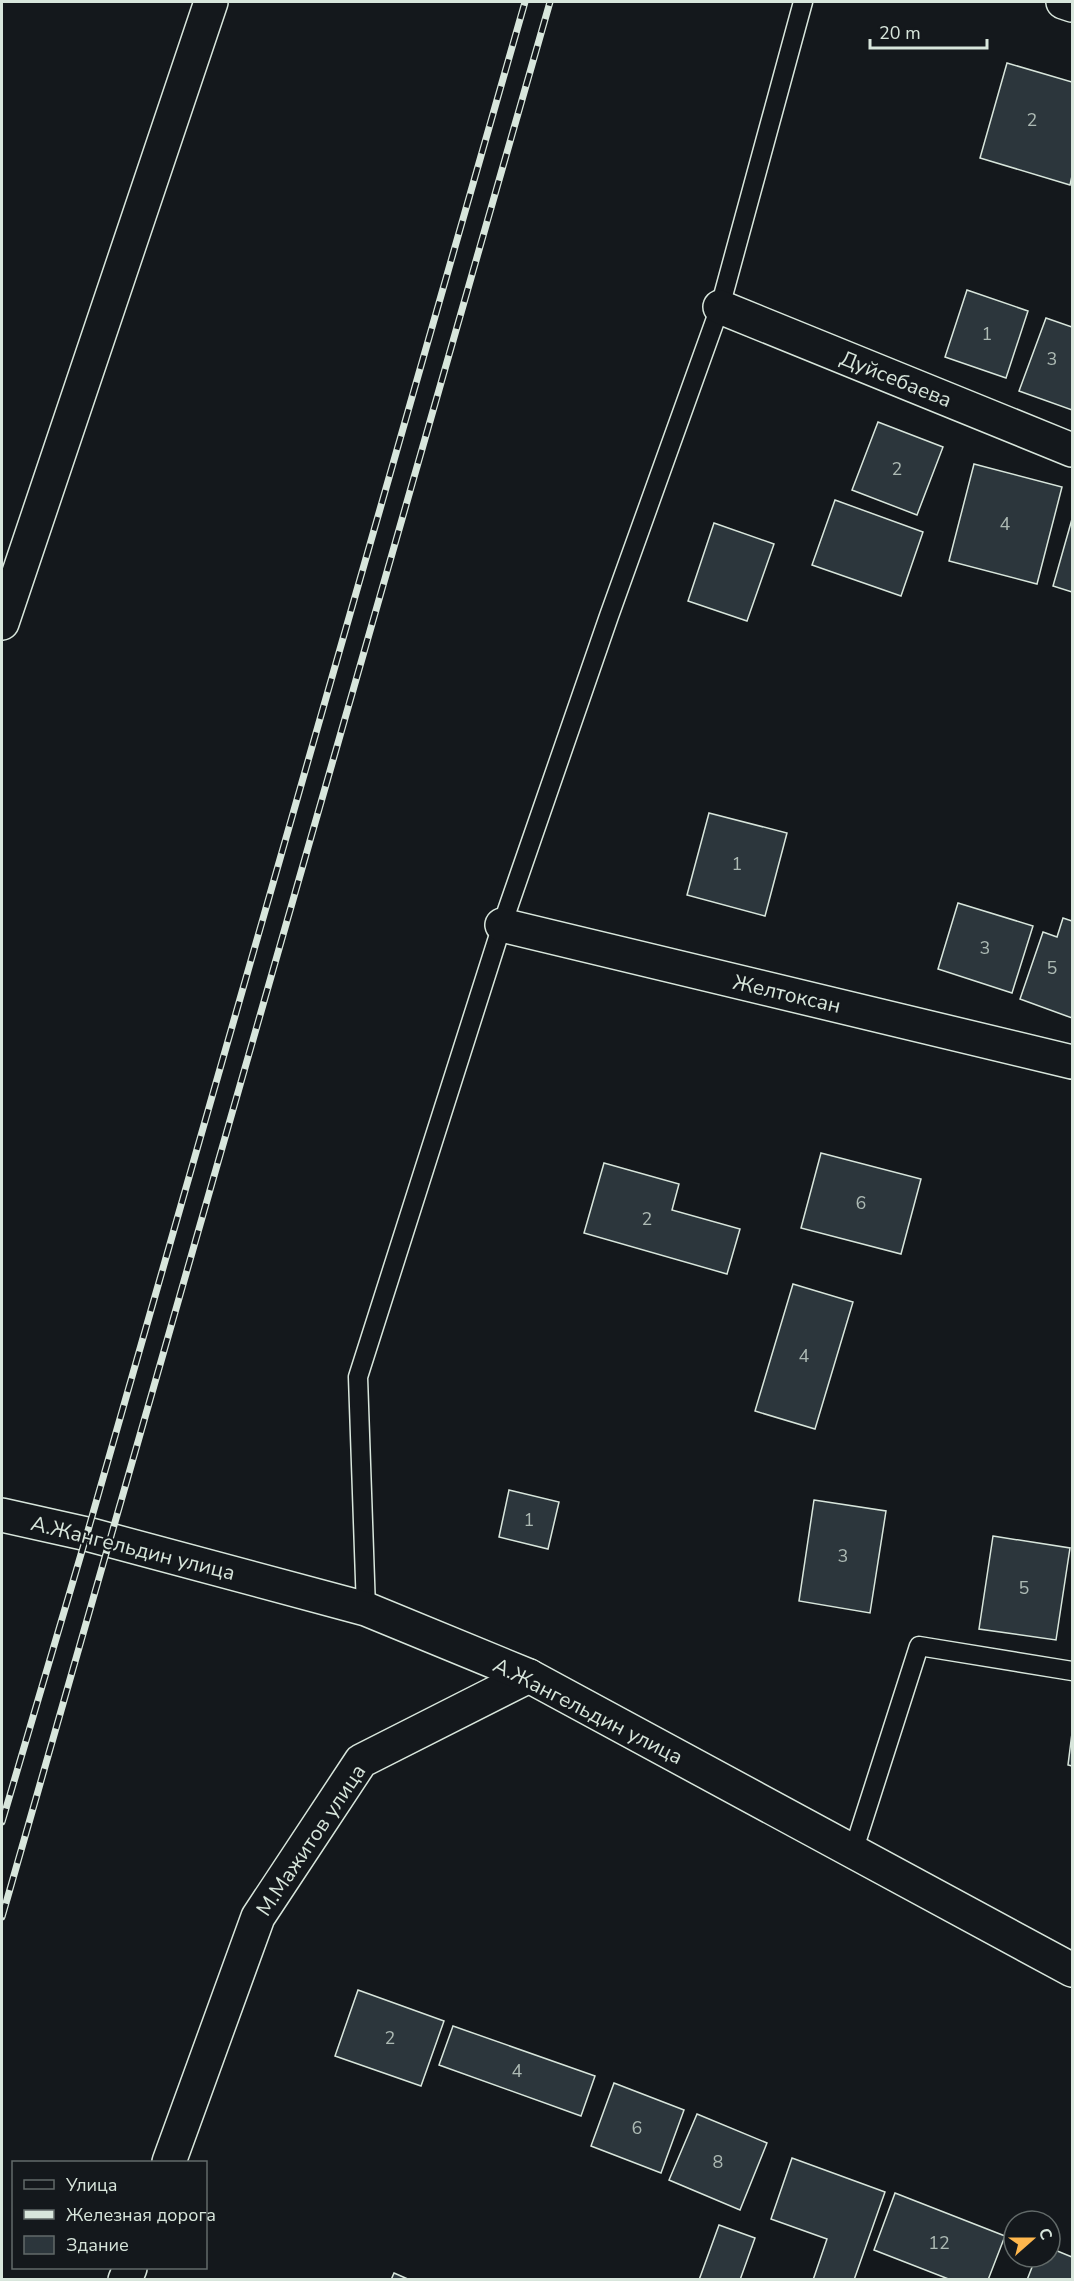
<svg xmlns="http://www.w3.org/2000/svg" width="1074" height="2281" font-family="'Nunito Sans',sans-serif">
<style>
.building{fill:#2c363c;stroke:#d8e6dc;stroke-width:1.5}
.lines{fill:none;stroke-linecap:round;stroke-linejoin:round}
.lane-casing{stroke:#d8e6dc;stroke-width:21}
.street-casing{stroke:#d8e6dc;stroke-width:36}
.secondary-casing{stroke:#d8e6dc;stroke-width:36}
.lane{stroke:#14181c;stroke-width:18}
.street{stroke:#14181c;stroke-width:33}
.secondary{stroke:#14181c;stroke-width:33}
.rail-casing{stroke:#d8e6dc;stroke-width:7}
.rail{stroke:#14181c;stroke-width:4.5;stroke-dasharray:14;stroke-linecap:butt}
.labels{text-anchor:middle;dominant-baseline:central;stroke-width:4.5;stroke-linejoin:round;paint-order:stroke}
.number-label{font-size:18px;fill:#adbab4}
.street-label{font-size:21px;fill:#d8e6dc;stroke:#14181c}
</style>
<rect width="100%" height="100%" fill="#14181c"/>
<g class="building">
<polygon points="1007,63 1072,82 1072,176 1070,185 980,158"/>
<polygon points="967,290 1028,311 1006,378 945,357"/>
<polygon points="1046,318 1072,327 1072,410 1019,391"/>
<polygon points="878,422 943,447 917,515 852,490"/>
<polygon points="974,464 1062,487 1037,584 949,561"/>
<polygon points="835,500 923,532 901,596 812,565"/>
<polygon points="1072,519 1072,592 1053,586"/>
<polygon points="714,523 774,544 747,621 688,601"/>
<polygon points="709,813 787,833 765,916 687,895"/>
<polygon points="958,903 1033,926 1012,993 938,969"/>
<polygon points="1063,918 1072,921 1072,1018 1020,999 1043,932 1057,937"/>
<polygon points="821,1153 921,1179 901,1254 801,1228"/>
<polygon points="604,1163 679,1184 672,1210 740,1229 727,1274 584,1233"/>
<polygon points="793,1284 853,1302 815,1429 755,1411"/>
<polygon points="509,1490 559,1502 548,1549 499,1537"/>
<polygon points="814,1500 886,1511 870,1613 799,1601"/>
<polygon points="993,1536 1070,1548 1056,1640 979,1629"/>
<polygon points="1072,1733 1072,1766 1068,1765"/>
<polygon points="358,1990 444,2021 421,2086 335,2056"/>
<polygon points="453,2026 595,2076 581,2116 439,2065"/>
<polygon points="614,2083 684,2110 661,2173 591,2146"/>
<polygon points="697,2114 767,2143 740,2210 669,2180"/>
<polygon points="792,2158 885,2192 854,2280 813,2280 827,2239 771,2219"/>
<polygon points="895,2193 1005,2236 988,2280 951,2280 874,2250"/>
<polygon points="719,2225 755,2238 740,2280 699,2280"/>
<polygon points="1050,2248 1072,2257 1072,2280 1027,2280 1036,2257 1050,2257"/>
<polygon points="394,2273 410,2280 391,2280"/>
</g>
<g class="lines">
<defs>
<g id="lane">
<polyline points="366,1609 358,1377 502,925 609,616 720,307 803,2"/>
<polyline points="853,1852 919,1646 1072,1671"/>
</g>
<g id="street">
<polyline points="1063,2 1072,5"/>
<polyline points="720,307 1072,450"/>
<polyline points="2,623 211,2"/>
<polyline points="502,925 1072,1062"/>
<polyline points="169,2162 258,1917 361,1761 529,1676"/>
<polyline points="125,2280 130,2268"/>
</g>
<polyline id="secondary" points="2,1515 87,1534 366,1609 529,1676 1072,1970"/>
</defs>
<use href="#lane" class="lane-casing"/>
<use href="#street" class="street-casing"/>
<use href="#secondary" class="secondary-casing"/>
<use href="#lane" class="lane"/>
<use href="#street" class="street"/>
<use href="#secondary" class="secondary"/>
<defs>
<g id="rail">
<polyline points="2,1822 87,1534 525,2"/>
<polyline points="2,1917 550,2"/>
</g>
</defs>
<use href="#rail" class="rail-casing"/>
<use href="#rail" class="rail"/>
</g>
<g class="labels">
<g class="number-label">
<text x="1032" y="120">2</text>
<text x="987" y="334">1</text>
<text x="1052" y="359">3</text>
<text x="897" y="469">2</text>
<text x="1005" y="524">4</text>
<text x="737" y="864">1</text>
<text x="985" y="948">3</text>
<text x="1052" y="968">5</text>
<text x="861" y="1203">6</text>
<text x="647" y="1219">2</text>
<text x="804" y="1356">4</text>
<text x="529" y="1520">1</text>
<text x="843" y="1556">3</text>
<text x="1024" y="1588">5</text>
<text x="390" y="2038">2</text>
<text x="517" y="2071">4</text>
<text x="637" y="2128">6</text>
<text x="718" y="2162">8</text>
<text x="939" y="2243">12</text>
</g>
<g class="street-label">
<text transform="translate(896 379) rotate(22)">Дуйсебаева</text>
<text transform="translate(787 994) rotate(13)">Желтоксан</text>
<text transform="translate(133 1548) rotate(14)">А.Жангельдин улица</text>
<text transform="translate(588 1711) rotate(27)">А.Жангельдин улица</text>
<text transform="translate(311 1840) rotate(-56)">М.Мажитов улица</text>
</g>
</g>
<rect width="1074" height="2281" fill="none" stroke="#d8e6dc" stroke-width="6"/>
<rect x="12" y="2161" width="195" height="108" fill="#14181c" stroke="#626a69" stroke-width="1.5"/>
<rect x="24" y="2180" width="30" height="9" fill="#14181c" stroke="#626a69" stroke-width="1.5"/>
<text x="66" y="2191" font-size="18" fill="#d8e6dc">Улица</text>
<rect x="24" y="2210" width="30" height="9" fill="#d8e6dc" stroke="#626a69" stroke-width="1.5"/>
<text x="66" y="2221" font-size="18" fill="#d8e6dc">Железная дорога</text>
<rect x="24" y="2236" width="30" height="18" fill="#2c363c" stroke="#626a69" stroke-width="1.5"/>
<text x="66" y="2251" font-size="18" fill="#d8e6dc">Здание</text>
<g transform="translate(1032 2239) rotate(69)"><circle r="28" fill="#14181c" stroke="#626a69" stroke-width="1.5"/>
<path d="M0-4.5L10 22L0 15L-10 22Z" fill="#ffb74d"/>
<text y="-9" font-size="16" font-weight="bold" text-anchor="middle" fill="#d8e6dc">С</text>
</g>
<path d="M870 39v9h117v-9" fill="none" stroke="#d8e6dc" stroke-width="3"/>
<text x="879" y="39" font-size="18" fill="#d8e6dc" stroke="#14181c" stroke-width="4.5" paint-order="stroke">20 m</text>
</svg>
